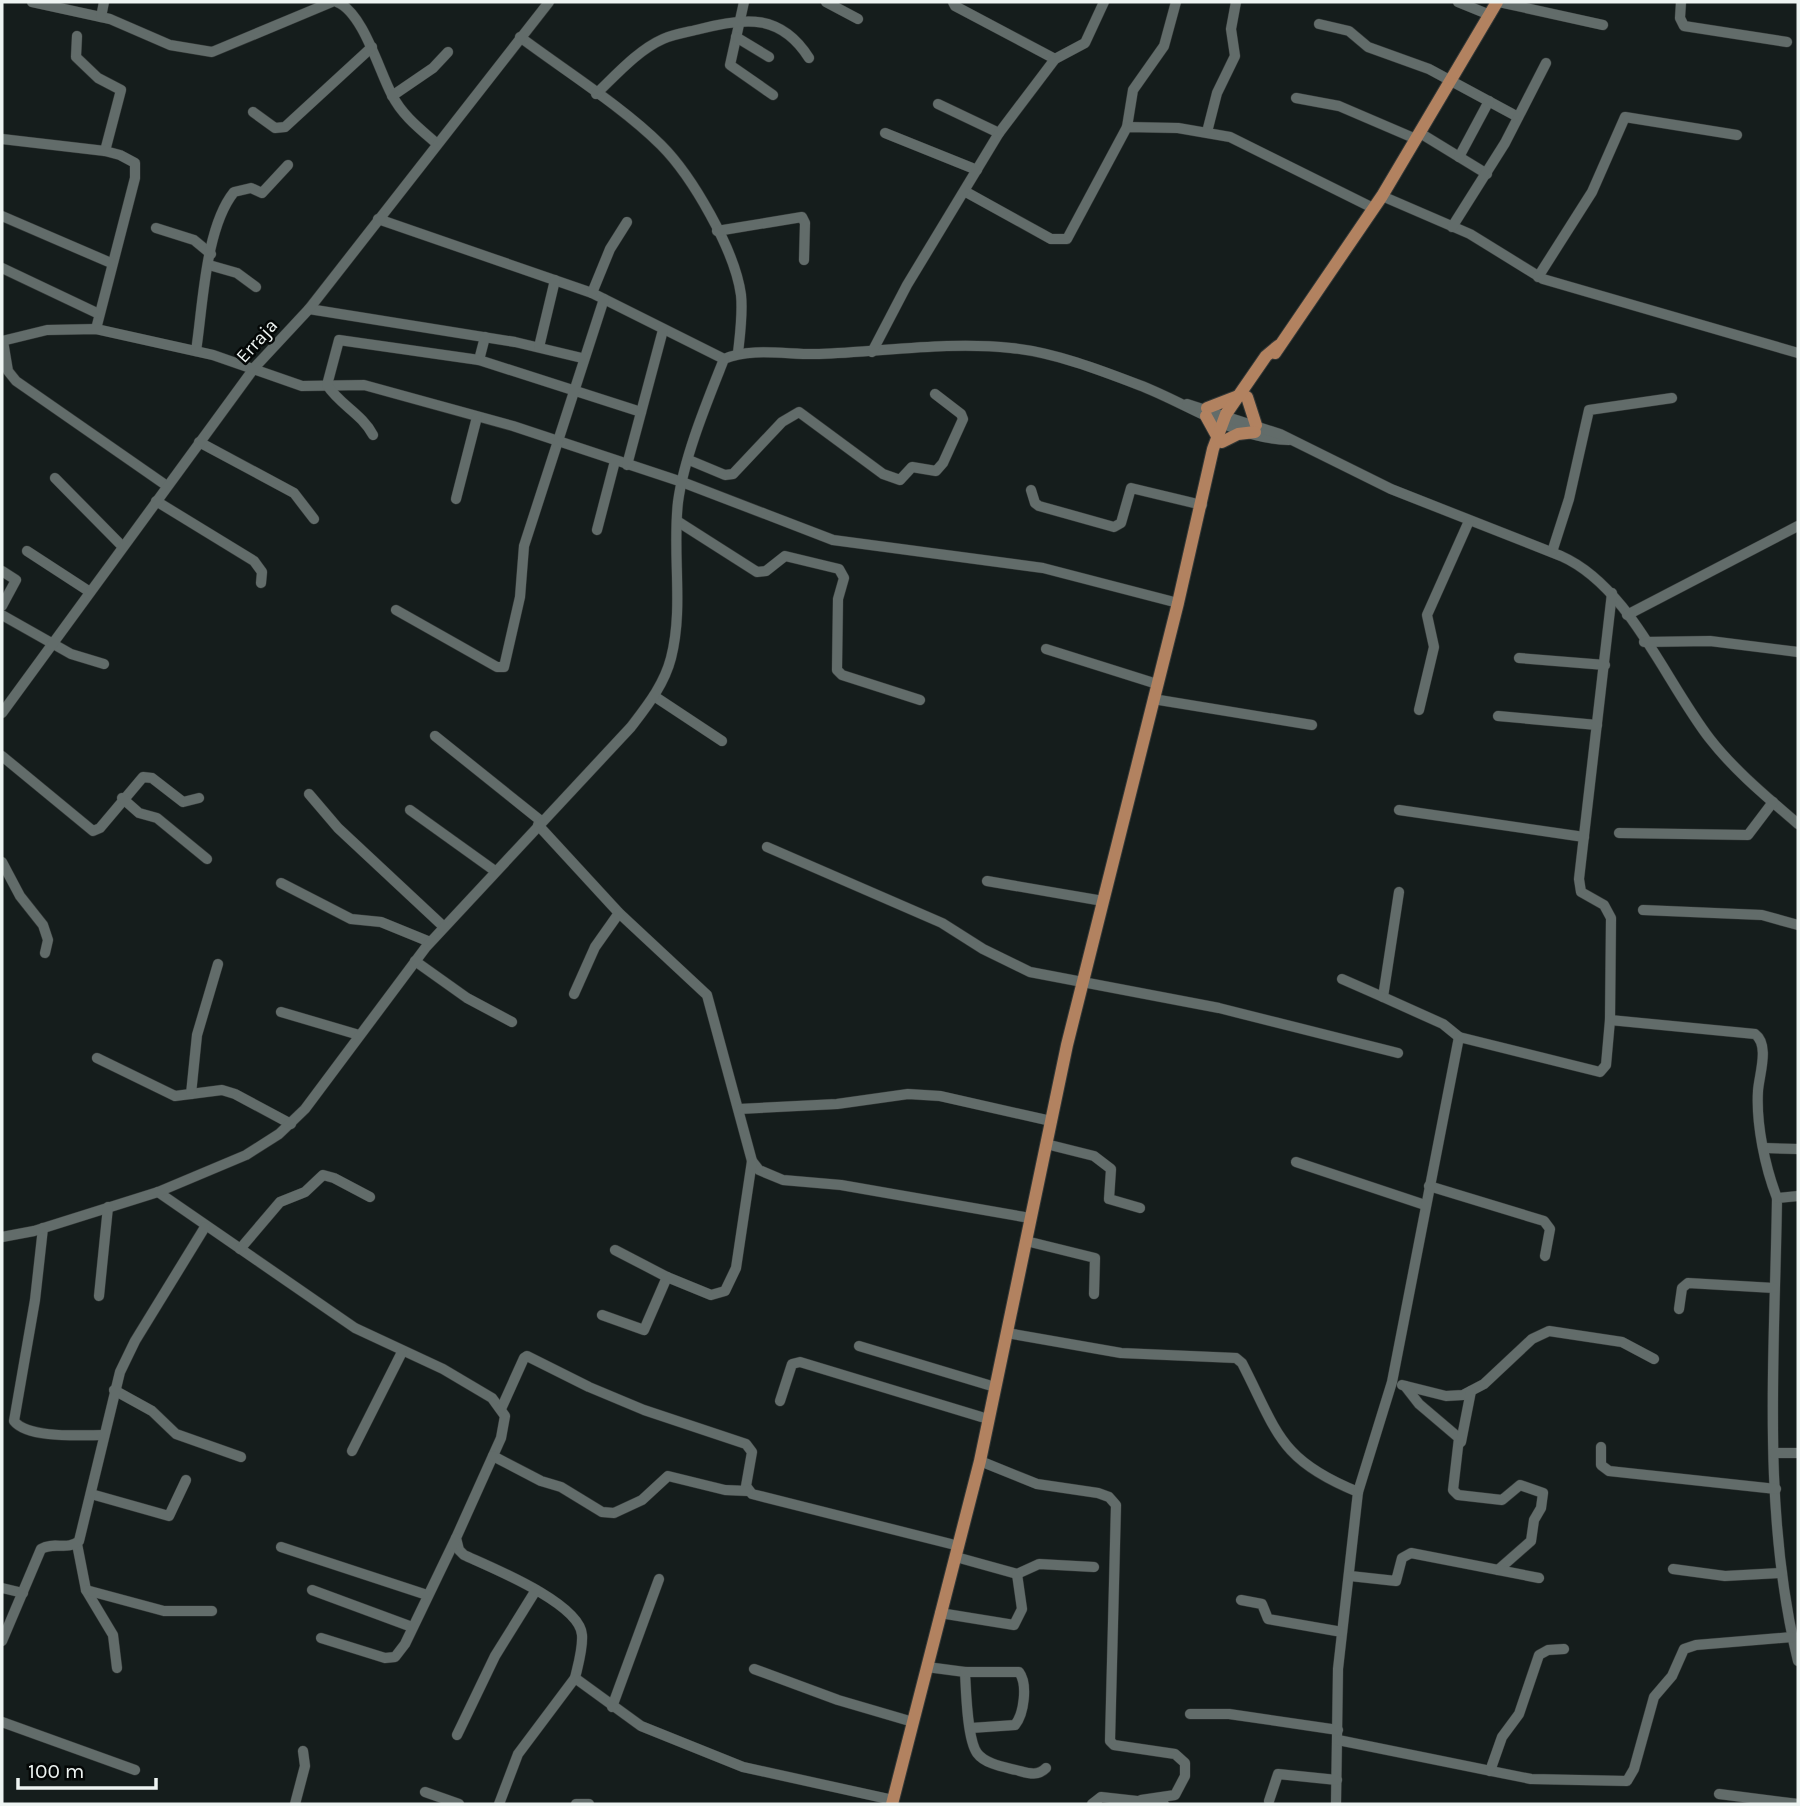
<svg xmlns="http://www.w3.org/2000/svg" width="1800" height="1806" font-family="Karla,sans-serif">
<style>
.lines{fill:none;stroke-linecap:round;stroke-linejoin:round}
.minor-casing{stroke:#323736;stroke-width:11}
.major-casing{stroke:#323736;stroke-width:14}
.minor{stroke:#626c6a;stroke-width:10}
.major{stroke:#b28260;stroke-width:12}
.labels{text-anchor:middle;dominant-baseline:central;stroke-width:5;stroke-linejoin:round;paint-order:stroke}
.street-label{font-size:19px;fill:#eef4f2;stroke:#040706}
</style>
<rect width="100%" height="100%" fill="#151d1c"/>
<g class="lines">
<defs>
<g id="minor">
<polyline points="32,2 110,19 170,45 212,52 332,2"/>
<path d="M 337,2 C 363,12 379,71 392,95 C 402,115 420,129 436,143"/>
<polyline points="744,2 730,65 773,95"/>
<polyline points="826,2 858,19"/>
<polyline points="953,2 955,6 1055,59"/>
<polyline points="1458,2 1490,15"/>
<polyline points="1499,2 1603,25"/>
<polyline points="1681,2 1680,18 1684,26 1787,42"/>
<polyline points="101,17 104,2"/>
<polyline points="1319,24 1349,31 1368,47 1429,69 1518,117"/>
<polyline points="77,36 76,57 98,78 121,90 105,151"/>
<path d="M 520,37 C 564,70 623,107 661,145 C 692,176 735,250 741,295 C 743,314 740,334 738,353"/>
<polyline points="736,37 769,57"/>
<path d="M 596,94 C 616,75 638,50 663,39 C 674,34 688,32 700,29 C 746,17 781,14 809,58"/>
<polyline points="392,96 433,68 448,52"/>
<polyline points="1296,98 1339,106 1416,139"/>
<polyline points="938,104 999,133"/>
<polyline points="253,112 275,128 285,127 372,47"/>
<polyline points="1127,127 1133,90 1164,46 1176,2"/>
<polyline points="1207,132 1217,93 1235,56 1231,29 1236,2"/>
<polyline points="885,133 977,170"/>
<polyline points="1420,133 1487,174"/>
<polyline points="2,139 105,151 120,155 135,163 135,178 96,329"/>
<polyline points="1459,157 1489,101"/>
<polyline points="966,192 1051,239 1067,239 1127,127 1178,128 1230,137 1373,208"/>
<polyline points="1382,196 1470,234 1543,279 1798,353"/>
<polyline points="2,216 111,263"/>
<path d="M 378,219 L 592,293 L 724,359 C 752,347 788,355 819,354 C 882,352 948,341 1011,348 C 1053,352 1100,370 1139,385 C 1187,403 1236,439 1289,440"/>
<polyline points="1452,227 1505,143 1546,63"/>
<polyline points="156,228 194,240 211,254"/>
<polyline points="717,231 802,217 805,223 804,260"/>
<polyline points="209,265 237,273 256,287"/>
<polyline points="2,268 99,314"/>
<polyline points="1538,277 1592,192 1625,117 1737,135"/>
<polyline points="592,293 610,249 627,222"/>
<polyline points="309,309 515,342 582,358"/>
<polyline points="2,341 47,330 96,329 213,355 302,386 364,385 513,426 682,482 833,540 1043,568 1178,603"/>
<polyline points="3,341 8,371 16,381 167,486"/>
<polyline points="539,347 555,280"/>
<path d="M 196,351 C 203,306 205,228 234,192 L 251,188 L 262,193 L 288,165"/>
<polyline points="872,352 907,285 999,133 1055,59 1085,43 1104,2"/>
<polyline points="479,360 485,337"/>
<path d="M 1187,404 L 1280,434 L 1391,489 L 1561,556 C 1629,586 1665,681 1710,739 C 1735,771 1768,798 1798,824"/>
<path d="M 373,435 C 362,414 340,405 327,385 L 339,340 L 479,360 L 641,412"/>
<polyline points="199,442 294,493 314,519"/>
<polyline points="689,460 725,475 733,474 782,422 799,412 883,474 900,480 912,467 936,471 943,463 963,419 961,414 935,394"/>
<polyline points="627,465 663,330"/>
<polyline points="55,478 122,546"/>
<polyline points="1031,490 1035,503 1039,506 1114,527 1121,523 1131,488 1202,505"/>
<polyline points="456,499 477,417"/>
<polyline points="156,501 254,561 262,572 261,583"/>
<polyline points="677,521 757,572 766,571 785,556 839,569 844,578 838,599 837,670 842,675 920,700"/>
<polyline points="597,530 615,461"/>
<polyline points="27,551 90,592"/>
<polyline points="1552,552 1569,499 1589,410 1672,398"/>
<polyline points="2,571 16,580 2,606"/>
<polyline points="396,610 497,667 504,667 520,597 524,546 604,299"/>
<polyline points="2,615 71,654 104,664"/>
<polyline points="1627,615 1798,526"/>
<polyline points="1644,642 1710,641 1798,652"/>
<polyline points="1046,649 1157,684"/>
<polyline points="1519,658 1605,665"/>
<polyline points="654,696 722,741"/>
<polyline points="1153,699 1312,725"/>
<polyline points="1419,710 1434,647 1427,615 1469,521"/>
<polyline points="2,713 255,367 309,309 549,2"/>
<polyline points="1498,716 1597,725"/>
<polyline points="435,736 541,821"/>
<polyline points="2,756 93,831 100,828 143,777 152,778 183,802 199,798"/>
<polyline points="309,794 338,828 444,927"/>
<polyline points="122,798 139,813 157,818 207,859"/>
<polyline points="410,810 495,871"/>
<polyline points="1399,810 1584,837"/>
<polyline points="538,825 619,913 707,995 752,1161 759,1170 783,1180 841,1185 1030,1218"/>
<polyline points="1619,833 1748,835 1773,802"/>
<polyline points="767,847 942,923 983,949 1030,972 1219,1008 1398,1053"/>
<polyline points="2,862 20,896 43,925 48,940 45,953"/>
<polyline points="987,881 1103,901"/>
<polyline points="281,883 351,919 381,922 430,942"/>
<polyline points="1399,892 1383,997 1443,1024 1459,1037"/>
<polyline points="1643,910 1762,915 1798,925"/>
<polyline points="415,961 467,998 512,1022"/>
<polyline points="1342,979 1383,997"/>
<polyline points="574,994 595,947 619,913"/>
<polyline points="281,1012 359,1035"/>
<polyline points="1610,1020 1611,918 1604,905 1581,892 1579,879 1612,593"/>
<polyline points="97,1058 175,1096 222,1090 235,1094 291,1124"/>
<polyline points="191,1094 197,1035 218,964"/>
<polyline points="739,1109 837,1104 908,1094 940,1096 1051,1121"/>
<polyline points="1046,1144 1094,1156 1111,1169 1109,1199 1140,1208"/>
<polyline points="1765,1148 1798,1149"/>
<polyline points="1296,1162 1425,1205"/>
<polyline points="1429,1186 1544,1221 1550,1229 1545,1256"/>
<path d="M 158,1192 L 355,1328 L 443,1369 L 492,1398 L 505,1416 L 501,1438 L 456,1538 L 459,1550 L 464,1555 C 490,1567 580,1603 582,1635 C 583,1649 578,1665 575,1678 L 641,1726 L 743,1767 L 893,1800"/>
<path d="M 1798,1196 L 1777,1198 C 1775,1352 1761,1510 1798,1661"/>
<path d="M 43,1228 L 35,1300 L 14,1421 C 28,1439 82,1435 104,1435"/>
<path d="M 2,1237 L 34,1231 L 158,1192 L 246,1155 L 279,1134 L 305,1109 L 426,947 L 631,727 C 647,706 664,685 671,658 C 684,607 672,554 678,502 C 684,457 707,402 724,359"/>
<polyline points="1026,1241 1095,1258 1094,1294"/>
<polyline points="240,1249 280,1202 305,1192 323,1175 334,1178 370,1197"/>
<polyline points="615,1250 667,1277"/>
<polyline points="99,1296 108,1207"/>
<polyline points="1679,1309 1682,1288 1688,1283 1774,1288"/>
<polyline points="602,1315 644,1330 667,1277 711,1295 725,1291 736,1268 752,1161"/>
<path d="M 1007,1333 L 1121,1353 L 1236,1358 L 1242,1363 C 1278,1433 1279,1460 1358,1492 L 1338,1669 L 1336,1804"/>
<polyline points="859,1346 995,1387"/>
<polyline points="1402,1385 1446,1396 1463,1395 1484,1384 1532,1339 1549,1331 1622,1342 1654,1359"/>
<polyline points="1405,1386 1419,1404 1459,1438 1453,1490 1458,1495 1502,1500 1520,1485 1543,1493 1541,1508 1534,1520 1531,1541 1498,1570"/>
<polyline points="114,1390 152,1411 176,1434 241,1457"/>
<polyline points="780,1401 792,1364 800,1362 988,1419"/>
<polyline points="501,1409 524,1358 527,1356 589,1387 644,1410 746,1444 752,1452 746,1486 752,1494 959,1546"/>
<polyline points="1461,1442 1471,1391"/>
<polyline points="1601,1447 1601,1465 1609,1471 1776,1489"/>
<polyline points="352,1451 402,1352"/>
<polyline points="1774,1453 1798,1453"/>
<polyline points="493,1456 541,1481 561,1487 602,1512 614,1513 642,1500 668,1476 725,1490 748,1491"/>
<polyline points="980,1461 1037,1484 1098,1493 1109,1497 1116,1505 1110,1741 1114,1745 1175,1754 1185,1763 1185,1776 1175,1795 1141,1800"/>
<path d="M 1358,1492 L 1392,1382 L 1459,1037 L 1600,1072 L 1606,1065 L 1610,1020 L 1755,1034 C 1770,1045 1759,1075 1758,1091 C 1756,1124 1765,1167 1777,1198"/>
<polyline points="91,1494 169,1516 186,1480"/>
<polyline points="77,1544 86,1590 113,1635 117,1668"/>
<polyline points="281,1547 427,1595"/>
<polyline points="956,1557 1017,1574 1039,1564 1094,1567"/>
<polyline points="1673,1569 1725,1576 1782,1573"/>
<polyline points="1350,1576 1396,1581 1402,1558 1411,1553 1539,1578"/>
<polyline points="2,1588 23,1593"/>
<polyline points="86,1590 164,1611 212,1611"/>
<polyline points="312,1590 412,1627"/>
<polyline points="1241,1600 1262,1604 1268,1619 1342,1632"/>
<polyline points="940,1613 1014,1625 1022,1609 1017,1574"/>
<polyline points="321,1638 385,1658 395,1657 405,1644 456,1538"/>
<path d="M 2,1641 L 41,1549 C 54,1541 67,1551 79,1541 L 120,1372 L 135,1341 L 205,1227"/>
<path d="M 927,1667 L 965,1672 C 966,1690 967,1739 977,1753 C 985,1764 1004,1767 1016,1770 C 1028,1773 1037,1777 1046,1768"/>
<polyline points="754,1669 838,1700 913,1722"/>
<path d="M 965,1672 L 1019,1672 C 1028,1684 1024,1714 1015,1725 L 971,1728"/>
<polyline points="612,1707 659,1579"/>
<polyline points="1190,1714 1229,1714 1338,1730"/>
<polyline points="2,1722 135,1770"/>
<polyline points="457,1735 495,1656 536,1590"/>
<polyline points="1338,1740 1531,1779 1627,1781 1634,1769 1654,1697 1672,1676 1684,1649 1696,1645 1792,1637"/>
<polyline points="1490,1771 1502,1737 1519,1714 1539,1655 1548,1650 1564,1649"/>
<polyline points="425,1792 459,1804"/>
<polyline points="1719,1794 1798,1804"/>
<polyline points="1269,1801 1278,1774 1337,1780"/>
<polyline points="295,1804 305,1766 303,1751"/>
<polyline points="499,1804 518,1754 575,1678"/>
<polyline points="576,1804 589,1804"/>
<polyline points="1092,1804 1101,1797 1164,1804"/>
</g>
<g id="major">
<polyline points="1275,353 1382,196 1497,2"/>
<polyline points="1247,397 1256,425"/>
<polyline points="1207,408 1238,396"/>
<polyline points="1206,416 1217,436"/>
<polyline points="1222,442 1238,434 1255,432"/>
<polyline points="892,1804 980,1461 1067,1045 1178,603 1213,449 1226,414 1266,356 1278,346"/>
</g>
</defs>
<use href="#minor" class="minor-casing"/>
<use href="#major" class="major-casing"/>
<use href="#minor" class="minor"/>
<use href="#major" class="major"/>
</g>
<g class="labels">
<g class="street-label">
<text transform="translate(257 341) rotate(-48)">Erraja</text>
</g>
</g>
<rect width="1800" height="1806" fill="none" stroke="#eef4f2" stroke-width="7"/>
<path d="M18 1778v10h138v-10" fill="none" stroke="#eef4f2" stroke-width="3.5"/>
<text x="28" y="1778" font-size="21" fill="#eef4f2" stroke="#040706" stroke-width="5" paint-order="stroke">100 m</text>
</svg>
